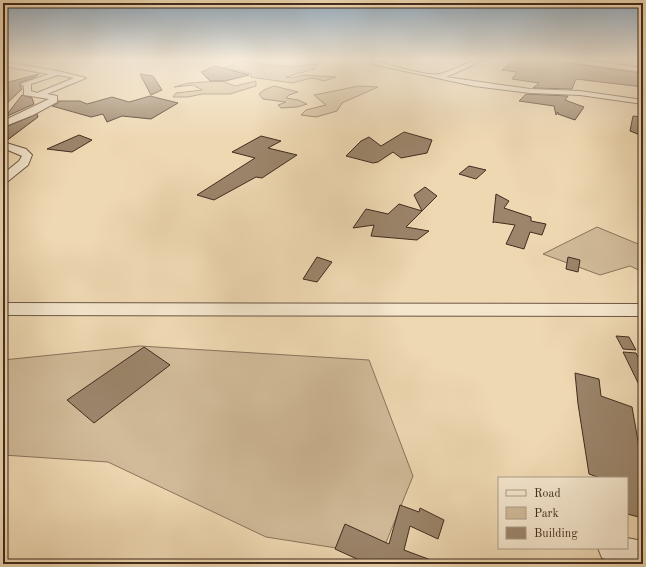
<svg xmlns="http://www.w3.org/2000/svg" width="646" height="567" font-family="'Old Standard TT',serif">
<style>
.green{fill:#d1bb99;stroke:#89745c}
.building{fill:#9b856b;stroke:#412c1e}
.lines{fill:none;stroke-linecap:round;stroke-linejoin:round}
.minor-casing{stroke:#6c5743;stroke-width:2}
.minor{fill:#f4e6cd;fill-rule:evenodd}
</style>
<rect width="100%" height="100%" fill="#eed8b2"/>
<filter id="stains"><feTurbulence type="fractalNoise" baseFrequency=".005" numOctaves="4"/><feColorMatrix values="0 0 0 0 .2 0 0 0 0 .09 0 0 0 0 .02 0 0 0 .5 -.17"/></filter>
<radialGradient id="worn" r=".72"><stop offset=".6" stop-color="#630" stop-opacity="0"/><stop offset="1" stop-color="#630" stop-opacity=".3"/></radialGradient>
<g class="green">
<path d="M 242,61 L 288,67 L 317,64 L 314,69 L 286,77 L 291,78 L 304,75 L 336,77 L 324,81 L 312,78 L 292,83 L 250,77 L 252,74 L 224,68 Z"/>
<path d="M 222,81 L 235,86 L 256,81 L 256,86 L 230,94 L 202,94 L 188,97 L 173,97 L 176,93 L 202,90 L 193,85 L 174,87 L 189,83 Z"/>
<path d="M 274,86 L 298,92 L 289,95 L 286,98 L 298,100 L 307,104 L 297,107 L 281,108 L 278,105 L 286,102 L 263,99 L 259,94 L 264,90 Z"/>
<path d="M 359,86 L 378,87 L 342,103 L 337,111 L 316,117 L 301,115 L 306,110 L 326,105 L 314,95 Z"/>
<path d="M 597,227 L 643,246 L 643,272 L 630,266 L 600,275 L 543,254 Z"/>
<path d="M 140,346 L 369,360 L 413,476 L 381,555 L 266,537 L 108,462 L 3,455 L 3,360 Z"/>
</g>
<g class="building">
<path d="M 514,59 L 557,59 L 561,62 L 641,73 L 643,87 L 576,79 L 572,89 L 533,88 L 539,83 L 512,79 L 517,72 L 502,70 Z"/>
<path d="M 215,66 L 249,75 L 225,81 L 210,81 L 201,72 Z"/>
<path d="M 39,74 L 35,77 L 19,83 L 22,89 L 3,107 L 3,88 L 9,82 Z"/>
<path d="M 140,74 L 153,76 L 162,90 L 151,95 Z"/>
<path d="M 526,94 L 568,96 L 565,100 L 584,107 L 575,120 L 558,114 L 558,112 L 556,115 L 554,106 L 519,101 Z"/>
<path d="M 22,95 L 32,98 L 34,104 L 5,117 Z"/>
<path d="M 150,96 L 178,103 L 151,119 L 122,116 L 107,122 L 103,114 L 91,117 L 52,106 L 58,103 L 58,101 L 80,101 L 87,104 L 112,97 L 129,102 Z"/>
<path d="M 37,114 L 38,117 L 6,141 L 3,141 L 3,128 Z"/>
<path d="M 633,116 L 643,117 L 643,136 L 630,131 Z"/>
<path d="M 404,132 L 432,140 L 427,153 L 401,158 L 393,152 L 378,162 L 373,163 L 346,156 L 361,141 L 369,137 L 381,146 Z"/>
<path d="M 79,135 L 92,140 L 72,152 L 47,149 Z"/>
<path d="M 261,136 L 281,141 L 268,148 L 297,155 L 265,176 L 262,178 L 256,177 L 214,200 L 197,195 L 255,158 L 232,152 Z"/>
<path d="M 469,166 L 486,170 L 476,179 L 459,174 Z"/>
<path d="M 425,187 L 437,196 L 422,211 L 414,195 Z"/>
<path d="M 496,194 L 509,201 L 504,208 L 531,217 L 531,221 L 546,224 L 542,235 L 530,232 L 524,249 L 506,244 L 515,225 L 494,222 L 493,223 Z"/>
<path d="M 399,204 L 422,211 L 406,227 L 429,231 L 417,240 L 371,236 L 374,225 L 353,228 L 366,209 L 388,214 Z"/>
<path d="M 317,257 L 332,262 L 317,282 L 303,279 Z"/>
<path d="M 568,257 L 580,260 L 578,272 L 566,269 Z"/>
<path d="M 616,336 L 629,337 L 636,350 L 623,349 Z"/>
<path d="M 144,347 L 170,365 L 94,423 L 67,400 Z"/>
<path d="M 623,352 L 636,353 L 643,367 L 643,393 Z"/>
<path d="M 575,373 L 599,379 L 601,396 L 632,407 L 643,469 L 643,518 L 627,514 L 627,478 L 600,478 L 589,474 L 578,404 Z"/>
<path d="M 400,505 L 419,512 L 420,508 L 444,520 L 438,539 L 410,526 L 404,550 L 439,563 L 439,564 L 368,564 L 335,549 L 345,524 L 389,544 Z"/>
</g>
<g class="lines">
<defs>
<g id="minor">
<path d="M 374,59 L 380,59 L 378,62 C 390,65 429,77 440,74 C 456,70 470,59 487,59 L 446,77 L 530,89 L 580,91 L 643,100 L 643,104 L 580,95 L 530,93 L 474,86 L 372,64 Z"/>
<path d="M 558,59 L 575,59 L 643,68 L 643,72 L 561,61 Z"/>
<path d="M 3,62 L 58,71 L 86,78 L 47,94 L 57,96 L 57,102 L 33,115 L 3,127 L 3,121 L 49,99 L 24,95 L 24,86 L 20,84 L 49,74 L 3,66 ZM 58,75 L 74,78 L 37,93 L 31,91 L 31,84 Z"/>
<path d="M 3,142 L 26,149 L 32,155 L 28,165 L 7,182 L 3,183 L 3,174 L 19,161 L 22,156 L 3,148 Z"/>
<path d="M 3,303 L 643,304 L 643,316 L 3,315 Z"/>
<path d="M 627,538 L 643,541 L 643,564 L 622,564 L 602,558 L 598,548 L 627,548 Z"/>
</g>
</defs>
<use href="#minor" class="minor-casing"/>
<use href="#minor" class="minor"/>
</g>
<linearGradient id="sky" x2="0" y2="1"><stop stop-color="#93abbe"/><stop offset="0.43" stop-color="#f7eddc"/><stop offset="1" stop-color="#f7eddc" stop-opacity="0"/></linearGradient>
<rect width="646" height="138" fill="url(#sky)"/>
<rect width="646" height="567" fill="none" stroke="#eed8b2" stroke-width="16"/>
<rect x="4" y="4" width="638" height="559" fill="none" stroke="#412c1e" stroke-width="2"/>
<rect x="8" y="8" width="630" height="551" fill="none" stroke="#412c1e"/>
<rect x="498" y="477" width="130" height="72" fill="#f4e6cd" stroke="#ac9c87"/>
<rect x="506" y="490" width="20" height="6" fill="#f4e6cd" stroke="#ac9c87"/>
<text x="534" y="497" font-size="12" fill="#412c1e">Road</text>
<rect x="506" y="507" width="20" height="12" fill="#d1bb99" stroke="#ac9c87"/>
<text x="534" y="517" font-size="12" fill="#412c1e">Park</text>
<rect x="506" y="527" width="20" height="12" fill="#9b856b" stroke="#ac9c87"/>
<text x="534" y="537" font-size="12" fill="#412c1e">Building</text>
<rect width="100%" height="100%" filter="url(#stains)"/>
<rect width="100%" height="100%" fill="url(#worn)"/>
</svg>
